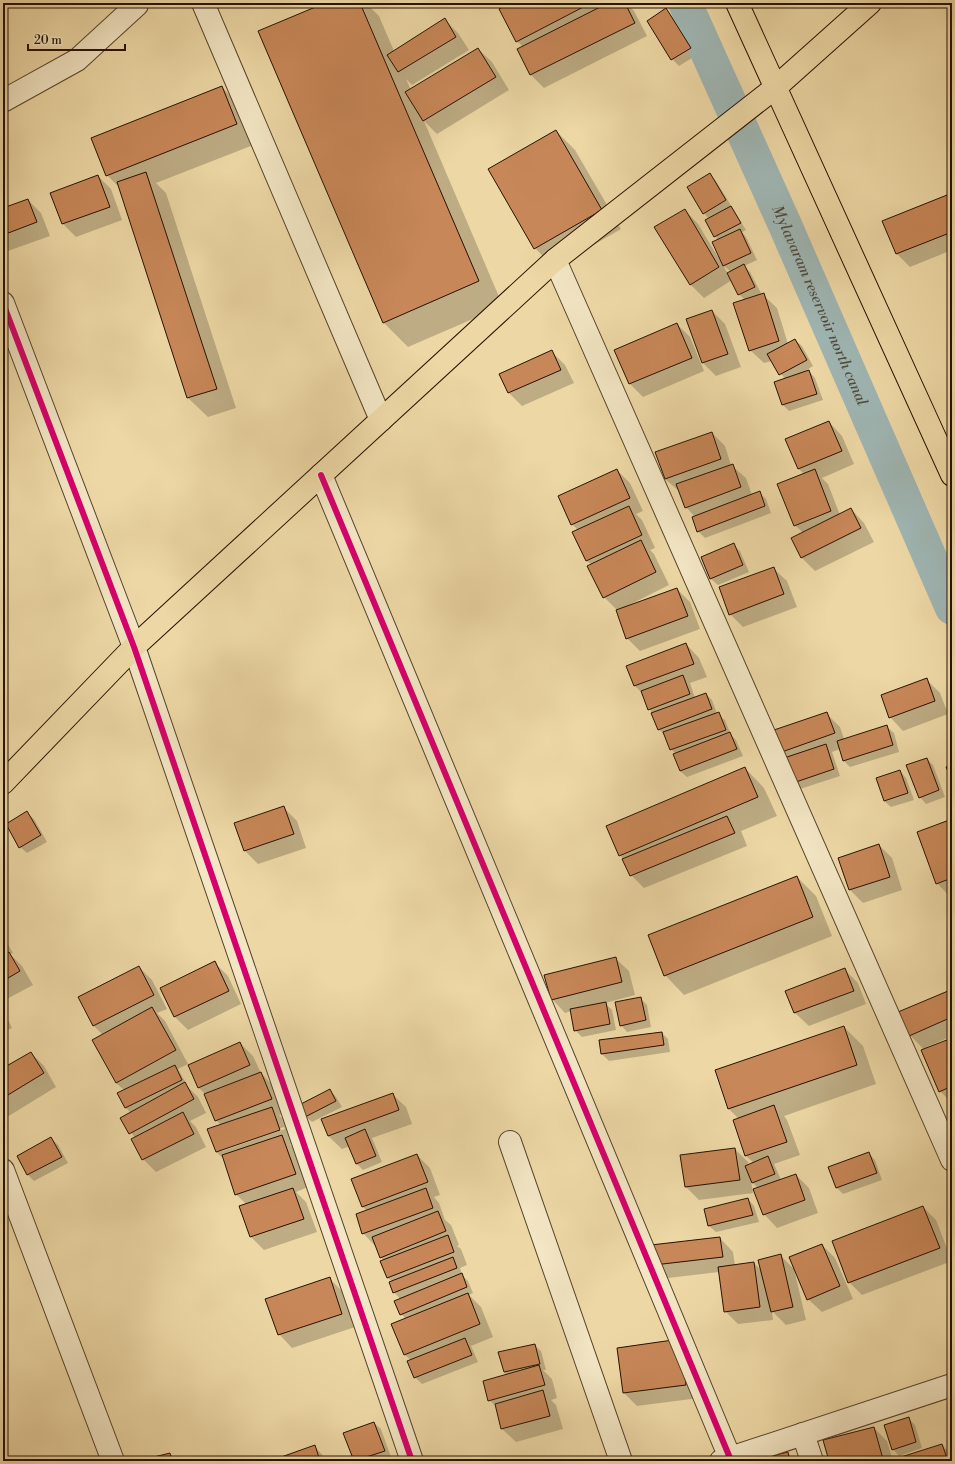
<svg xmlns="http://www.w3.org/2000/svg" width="955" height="1464" font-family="'Libre Bodoni',serif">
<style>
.shadow{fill:#0003;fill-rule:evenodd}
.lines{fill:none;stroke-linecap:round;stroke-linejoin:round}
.canal{stroke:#9fb6b3;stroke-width:34}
.building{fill:#c88758;stroke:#261100}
.minor-casing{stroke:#584329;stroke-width:24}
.major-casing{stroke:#261100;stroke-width:24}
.minor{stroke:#f3e6c4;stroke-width:22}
.major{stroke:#edd8a5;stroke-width:22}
.cycleway-casing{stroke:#f3e6c4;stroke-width:8}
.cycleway{stroke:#d6006c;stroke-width:6}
.labels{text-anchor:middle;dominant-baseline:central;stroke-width:3.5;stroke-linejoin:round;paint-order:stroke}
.water-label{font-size:15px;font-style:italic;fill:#504b3f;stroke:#f3e6c4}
</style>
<rect width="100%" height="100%" fill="#edd8a5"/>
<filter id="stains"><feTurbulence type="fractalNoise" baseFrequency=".005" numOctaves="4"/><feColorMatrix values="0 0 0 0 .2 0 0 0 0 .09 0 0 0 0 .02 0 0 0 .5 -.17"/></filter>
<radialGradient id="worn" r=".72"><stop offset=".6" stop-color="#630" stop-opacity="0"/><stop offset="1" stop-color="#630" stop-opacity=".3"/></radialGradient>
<g class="shadow">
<path d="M 327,3 L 366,3 L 379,16 L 394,51 L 445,20 L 458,33 L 469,50 L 412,85 L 406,79 L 411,90 L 478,49 L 492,62 L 509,90 L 437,134 L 424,121 L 503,306 L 408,347 L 383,322 Z"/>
<path d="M 512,3 L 627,3 L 634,11 L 647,36 L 544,88 L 531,75 L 518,50 L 523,47 L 517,41 Z"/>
<path d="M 666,10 L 672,16 L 697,55 L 679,66 L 672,59 Z"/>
<path d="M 222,87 L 241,107 L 256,144 L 156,183 L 166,193 L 236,408 L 208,417 L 188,398 L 120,188 L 107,175 Z"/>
<path d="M 556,131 L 575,150 L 621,229 L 554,268 L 535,248 L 489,170 Z"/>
<path d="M 710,175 L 716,181 L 746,230 L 742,232 L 746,237 L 757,260 L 744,266 L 750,272 L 761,293 L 757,297 L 763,295 L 777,308 L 788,344 L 795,340 L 802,346 L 813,366 L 802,373 L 809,371 L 815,378 L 823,400 L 789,411 L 783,405 L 775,382 L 785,379 L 772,361 L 764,363 L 750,350 L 745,300 L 739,294 L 732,280 L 704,298 L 690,284 L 685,210 L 698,224 L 721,262 L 722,261 L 718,240 L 715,236 L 709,219 L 704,213 ZM 723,265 L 731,272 L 728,274 Z"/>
<path d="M 98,176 L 111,189 L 122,220 L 76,237 L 63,224 Z"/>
<path d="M 952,194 L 952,250 L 910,267 L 897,254 L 884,221 Z"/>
<path d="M 28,200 L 41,213 L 50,236 L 5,252 L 3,251 L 3,209 Z"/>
<path d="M 712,311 L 725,324 L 741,367 L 716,376 L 703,363 Z"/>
<path d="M 677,324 L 690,337 L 704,371 L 643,397 L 630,384 L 615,350 Z"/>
<path d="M 552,352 L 565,365 L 574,383 L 522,406 L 509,393 Z"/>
<path d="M 829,422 L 842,436 L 854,464 L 822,478 L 828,484 L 840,515 L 851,509 L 864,523 L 874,542 L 815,571 L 802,558 L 792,539 L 803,533 L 795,525 L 804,474 L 799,469 L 787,440 Z"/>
<path d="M 712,433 L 725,446 L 731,465 L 746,478 L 752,495 L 759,492 L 766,499 L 771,513 L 705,538 L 698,531 L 695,517 L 686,507 L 680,492 L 665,479 L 656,453 Z"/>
<path d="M 617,470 L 630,483 L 643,511 L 636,514 L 642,520 L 655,548 L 650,550 L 654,554 L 669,585 L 625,607 L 625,608 L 677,589 L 690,602 L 700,629 L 640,651 L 627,638 L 618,611 L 604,597 L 592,565 L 587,561 L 574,533 L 578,530 L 572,524 Z"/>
<path d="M 733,545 L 740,551 L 749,572 L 718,585 L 711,579 L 702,558 Z"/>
<path d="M 773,568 L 787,581 L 797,607 L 743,627 L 730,614 Z"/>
<path d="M 686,644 L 699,658 L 707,677 L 690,683 L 695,698 L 706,694 L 712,700 L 717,714 L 725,720 L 731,735 L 736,740 L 743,756 L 687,777 L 680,771 L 676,754 L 671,749 L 665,736 L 659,729 L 643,694 L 635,686 Z"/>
<path d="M 927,680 L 940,693 L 948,714 L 903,731 L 890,717 Z"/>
<path d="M 826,713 L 840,727 L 844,739 L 887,727 L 894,733 L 899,752 L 850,767 L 843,760 L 840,749 L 832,752 L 840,776 L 800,789 L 780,753 Z"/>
<path d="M 927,759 L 933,765 L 945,797 L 926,804 L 920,797 Z"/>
<path d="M 745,768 L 764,788 L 777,816 L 741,831 L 747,846 L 644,888 L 631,875 L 623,859 L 620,855 Z"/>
<path d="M 900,771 L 906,778 L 914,800 L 891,807 L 884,801 Z"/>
<path d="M 283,807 L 297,821 L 306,848 L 258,864 L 245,851 Z"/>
<path d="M 27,813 L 34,819 L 47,842 L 27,853 L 20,847 Z"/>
<path d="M 952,820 L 952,896 L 950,897 L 937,883 Z"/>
<path d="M 879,845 L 892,858 L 902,890 L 863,903 L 850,890 Z"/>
<path d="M 797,877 L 816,896 L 832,936 L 684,995 L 665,975 Z"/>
<path d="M 3,936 L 13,953 L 10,954 L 22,966 L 33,985 L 3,1001 Z"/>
<path d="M 615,958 L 629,971 L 635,995 L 605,1003 L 612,1010 L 616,1030 L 582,1037 L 575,1030 L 571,1011 L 565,1013 L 552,999 Z"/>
<path d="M 214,962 L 228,976 L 241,1004 L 188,1030 L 175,1017 Z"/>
<path d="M 139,967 L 152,980 L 167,1009 L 157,1013 L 165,1021 L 188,1064 L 178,1069 L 188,1087 L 198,1097 L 206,1113 L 190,1121 L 196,1127 L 206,1147 L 156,1172 L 143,1159 L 135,1138 L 122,1118 L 131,1113 L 125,1107 L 124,1090 L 116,1083 L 103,1035 L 94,1026 L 79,997 Z"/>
<path d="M 844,969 L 858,983 L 866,1004 L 809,1026 L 795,1013 L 787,991 Z"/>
<path d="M 948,992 L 952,996 L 952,1036 L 927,1047 L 928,1049 L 952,1039 L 952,1103 L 940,1091 L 924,1050 L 910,1035 Z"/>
<path d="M 640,998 L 647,1005 L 651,1027 L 627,1032 L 621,1025 Z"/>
<path d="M 3,1009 L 12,1028 L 3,1032 Z"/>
<path d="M 844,1027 L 863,1046 L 876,1084 L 784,1116 L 787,1120 L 800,1155 L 774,1164 L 781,1180 L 796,1175 L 809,1188 L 818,1213 L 777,1228 L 764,1214 L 758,1188 L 751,1181 L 753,1193 L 699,1200 L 686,1187 L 735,1149 L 748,1162 L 749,1166 L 754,1163 L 746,1156 L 739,1119 L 729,1109 Z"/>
<path d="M 662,1033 L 668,1039 L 670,1052 L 609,1061 L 602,1054 L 600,1041 Z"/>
<path d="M 240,1043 L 253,1056 L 261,1073 L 274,1087 L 284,1113 L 279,1115 L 285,1121 L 293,1143 L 290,1144 L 295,1150 L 308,1187 L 296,1192 L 306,1202 L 317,1232 L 264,1250 L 251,1237 L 241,1207 L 247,1205 L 236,1194 L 224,1159 L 216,1152 L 221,1125 L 216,1120 L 206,1095 L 199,1088 L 189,1066 ZM 284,1127 L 285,1129 L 222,1151 L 222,1149 Z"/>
<path d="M 31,1053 L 44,1066 L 56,1087 L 7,1117 L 3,1113 L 3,1069 Z"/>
<path d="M 330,1090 L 336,1097 L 342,1107 L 312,1122 L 305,1116 Z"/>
<path d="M 392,1094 L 406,1107 L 412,1124 L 372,1138 L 382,1162 L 363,1170 L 357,1164 L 350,1146 L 342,1149 L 328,1136 Z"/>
<path d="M 51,1138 L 58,1145 L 68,1163 L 34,1181 L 28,1175 Z"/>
<path d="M 868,1153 L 875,1160 L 882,1180 L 843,1194 L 837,1188 L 829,1167 Z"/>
<path d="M 417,1155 L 430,1168 L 440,1195 L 434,1197 L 439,1203 L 445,1220 L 451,1225 L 459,1245 L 457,1246 L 461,1249 L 467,1265 L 460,1268 L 462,1275 L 468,1281 L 473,1293 L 469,1295 L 481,1307 L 493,1337 L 471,1346 L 478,1362 L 422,1384 L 415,1377 L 411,1360 L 405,1355 L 406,1319 L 401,1314 L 401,1300 L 394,1292 L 393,1282 L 388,1278 L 384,1261 L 381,1257 L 376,1247 L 363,1233 L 367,1211 L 363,1207 Z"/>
<path d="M 748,1199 L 754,1206 L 759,1222 L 716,1232 L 709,1226 Z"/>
<path d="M 923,1207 L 936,1220 L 952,1261 L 862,1295 L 849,1282 Z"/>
<path d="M 720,1238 L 733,1252 L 735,1266 L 754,1263 L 762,1271 L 780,1255 L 794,1269 L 806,1320 L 786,1325 L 772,1311 L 773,1320 L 738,1324 L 725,1311 L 719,1272 L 668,1278 L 655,1264 Z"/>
<path d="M 822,1245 L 835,1258 L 853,1299 L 822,1312 L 808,1299 Z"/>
<path d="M 329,1278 L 343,1292 L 355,1327 L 292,1348 L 279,1334 Z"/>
<path d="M 679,1340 L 699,1398 L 637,1406 L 624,1393 L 618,1348 Z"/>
<path d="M 534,1345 L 541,1351 L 546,1370 L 543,1370 L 552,1379 L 557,1398 L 551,1400 L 556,1405 L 563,1429 L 516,1442 L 502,1429 L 497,1407 L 489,1400 L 507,1375 L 504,1372 Z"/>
<path d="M 908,1418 L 915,1425 L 922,1448 L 899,1456 L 893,1449 Z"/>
<path d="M 374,1423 L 381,1429 L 391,1457 L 381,1461 L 355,1461 L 345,1434 Z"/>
<path d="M 874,1428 L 887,1441 L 893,1461 L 830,1461 Z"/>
<path d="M 942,1445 L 952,1455 L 952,1461 L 904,1461 Z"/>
<path d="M 314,1446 L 328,1461 L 273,1461 Z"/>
<path d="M 787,1453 L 795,1461 L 755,1461 Z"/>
<path d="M 170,1454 L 177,1461 L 141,1461 Z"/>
</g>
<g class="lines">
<path class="canal" id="s1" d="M 685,3 L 785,225 L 952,608"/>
</g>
<g class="building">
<path d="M 325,3 L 360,3 L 479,281 L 383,323 L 258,31 Z"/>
<path d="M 510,3 L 591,3 L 516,42 L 499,9 Z"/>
<path d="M 608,3 L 625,3 L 635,23 L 530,75 L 517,49 Z"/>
<path d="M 666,8 L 691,48 L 671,60 L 647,21 Z"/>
<path d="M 445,18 L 456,37 L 398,72 L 387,55 Z"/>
<path d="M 478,48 L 496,77 L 423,121 L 405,92 Z"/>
<path d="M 222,86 L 237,124 L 106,176 L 91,138 Z"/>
<path d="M 556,130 L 602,210 L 534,249 L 488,169 Z"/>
<path d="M 146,172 L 217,389 L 187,398 L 117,182 Z"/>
<path d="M 710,173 L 726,200 L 703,214 L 687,187 Z"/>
<path d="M 98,175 L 110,207 L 62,224 L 50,193 Z"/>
<path d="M 952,193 L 952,232 L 896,254 L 882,221 Z"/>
<path d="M 28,199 L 37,222 L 3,235 L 3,208 Z"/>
<path d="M 731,206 L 741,223 L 714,237 L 705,220 Z"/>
<path d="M 685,209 L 719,267 L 690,285 L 654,227 Z"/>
<path d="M 740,229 L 751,253 L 723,266 L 712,242 Z"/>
<path d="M 744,264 L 755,287 L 738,295 L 727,273 Z"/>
<path d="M 764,293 L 779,341 L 749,351 L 733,303 Z"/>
<path d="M 712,310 L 728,354 L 702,363 L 686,319 Z"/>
<path d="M 677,323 L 692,358 L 629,384 L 614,350 Z"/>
<path d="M 795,339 L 807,360 L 779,375 L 767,354 Z"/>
<path d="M 552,350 L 561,370 L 508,393 L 499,374 Z"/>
<path d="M 809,370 L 817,394 L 782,405 L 774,382 Z"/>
<path d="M 829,421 L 842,451 L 798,469 L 785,439 Z"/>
<path d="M 712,432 L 721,459 L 665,479 L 655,452 Z"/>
<path d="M 733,464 L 741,487 L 685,508 L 676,484 Z"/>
<path d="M 617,469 L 630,498 L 571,525 L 558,496 Z"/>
<path d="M 815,469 L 831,511 L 794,526 L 777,484 Z"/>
<path d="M 760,491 L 765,506 L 697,532 L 692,517 Z"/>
<path d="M 629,506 L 642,535 L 586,561 L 572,532 Z"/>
<path d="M 851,508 L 861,528 L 801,558 L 791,538 Z"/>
<path d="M 641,540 L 656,572 L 603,598 L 587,566 Z"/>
<path d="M 734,543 L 743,565 L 710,579 L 701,557 Z"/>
<path d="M 774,567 L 784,594 L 729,615 L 719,587 Z"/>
<path d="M 677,588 L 688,616 L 626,639 L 616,610 Z"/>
<path d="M 686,643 L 694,664 L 634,686 L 626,666 Z"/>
<path d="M 683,675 L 690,694 L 648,710 L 641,691 Z"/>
<path d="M 927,678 L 935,701 L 889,718 L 881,695 Z"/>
<path d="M 706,693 L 712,709 L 658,730 L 651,713 Z"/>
<path d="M 719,712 L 726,730 L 670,750 L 663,732 Z"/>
<path d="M 827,712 L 835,733 L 779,753 L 771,731 Z"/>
<path d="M 887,725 L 893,745 L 843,761 L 837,741 Z"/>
<path d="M 730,732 L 737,749 L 680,771 L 673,754 Z"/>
<path d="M 826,744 L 834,769 L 793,783 L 784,758 Z"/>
<path d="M 927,758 L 939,790 L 919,798 L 906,765 Z"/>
<path d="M 952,764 L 952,781 L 946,767 Z"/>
<path d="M 745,767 L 758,797 L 619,856 L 606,826 Z"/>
<path d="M 900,770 L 908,793 L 884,801 L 876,778 Z"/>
<path d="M 284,806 L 294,834 L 244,851 L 234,823 Z"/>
<path d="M 27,811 L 41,835 L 19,848 L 6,824 Z"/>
<path d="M 727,816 L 735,833 L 630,876 L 622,859 Z"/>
<path d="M 952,819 L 952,878 L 936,884 L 917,832 Z"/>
<path d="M 879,844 L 890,877 L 849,890 L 838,858 Z"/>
<path d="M 797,876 L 813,917 L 664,976 L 648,935 Z"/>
<path d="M 9,952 L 20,971 L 3,981 L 3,955 Z"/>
<path d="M 616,957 L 622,982 L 551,1000 L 544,975 Z"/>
<path d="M 215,961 L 229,991 L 174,1017 L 160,988 Z"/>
<path d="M 139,966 L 154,995 L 93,1026 L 78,997 Z"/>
<path d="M 845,968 L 854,991 L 794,1013 L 785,991 Z"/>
<path d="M 948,991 L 952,999 L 952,1017 L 909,1036 L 898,1012 Z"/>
<path d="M 641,997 L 646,1020 L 620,1026 L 615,1002 Z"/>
<path d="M 606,1002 L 610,1024 L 574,1031 L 570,1009 Z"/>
<path d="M 152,1007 L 176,1050 L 116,1083 L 92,1040 Z"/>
<path d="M 844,1026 L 857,1065 L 728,1109 L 715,1070 Z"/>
<path d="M 662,1032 L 664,1045 L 601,1054 L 599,1040 Z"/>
<path d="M 952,1038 L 952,1086 L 939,1092 L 921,1050 Z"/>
<path d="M 240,1042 L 250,1065 L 198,1088 L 188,1065 Z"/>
<path d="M 31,1052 L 44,1073 L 3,1098 L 3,1068 Z"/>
<path d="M 175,1065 L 182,1080 L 125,1108 L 117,1093 Z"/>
<path d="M 261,1072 L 272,1099 L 215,1121 L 204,1094 Z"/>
<path d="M 185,1082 L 194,1099 L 129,1134 L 120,1118 Z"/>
<path d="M 330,1089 L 336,1101 L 305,1117 L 299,1105 Z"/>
<path d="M 393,1093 L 399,1110 L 328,1136 L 321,1119 Z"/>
<path d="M 774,1105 L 787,1142 L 745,1156 L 733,1120 Z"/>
<path d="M 272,1107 L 280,1130 L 216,1152 L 207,1129 Z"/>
<path d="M 183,1112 L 194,1134 L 142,1160 L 131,1139 Z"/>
<path d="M 365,1129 L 376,1156 L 356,1164 L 345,1138 Z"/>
<path d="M 282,1135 L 296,1174 L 235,1195 L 222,1155 Z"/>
<path d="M 51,1137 L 62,1157 L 27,1175 L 17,1156 Z"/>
<path d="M 735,1148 L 740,1180 L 685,1187 L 680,1155 Z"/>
<path d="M 869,1152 L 877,1173 L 836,1188 L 828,1167 Z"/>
<path d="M 417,1154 L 428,1182 L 362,1207 L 351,1179 Z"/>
<path d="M 768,1156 L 775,1174 L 752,1183 L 745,1166 Z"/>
<path d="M 796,1174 L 805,1200 L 763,1215 L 753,1189 Z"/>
<path d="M 293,1188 L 304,1219 L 250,1237 L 239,1206 Z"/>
<path d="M 426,1188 L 433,1208 L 362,1234 L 356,1214 Z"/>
<path d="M 748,1198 L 753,1215 L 708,1226 L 704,1209 Z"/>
<path d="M 923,1206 L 940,1248 L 848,1283 L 832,1241 Z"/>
<path d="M 438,1211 L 446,1231 L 380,1258 L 372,1237 Z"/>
<path d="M 448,1235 L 454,1252 L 387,1278 L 380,1261 Z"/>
<path d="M 720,1237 L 723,1257 L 654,1265 L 651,1245 Z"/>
<path d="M 822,1244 L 840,1286 L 807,1300 L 789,1257 Z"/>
<path d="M 781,1254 L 793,1307 L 771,1312 L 758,1260 Z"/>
<path d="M 453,1257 L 457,1268 L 393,1293 L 389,1282 Z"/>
<path d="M 754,1262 L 760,1307 L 724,1312 L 718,1267 Z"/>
<path d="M 462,1273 L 467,1287 L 400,1315 L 394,1301 Z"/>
<path d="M 330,1277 L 342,1314 L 278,1335 L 265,1299 Z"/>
<path d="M 468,1293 L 480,1324 L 404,1355 L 391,1324 Z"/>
<path d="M 465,1338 L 472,1355 L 414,1378 L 407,1361 Z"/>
<path d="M 680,1339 L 686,1385 L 623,1393 L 617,1348 Z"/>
<path d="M 535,1344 L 540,1364 L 504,1372 L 498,1352 Z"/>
<path d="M 539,1365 L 545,1385 L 488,1401 L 483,1381 Z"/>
<path d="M 543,1390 L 550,1416 L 501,1429 L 495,1404 Z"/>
<path d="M 909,1417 L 916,1442 L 892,1450 L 884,1425 Z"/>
<path d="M 374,1422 L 385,1451 L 354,1461 L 343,1433 Z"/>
<path d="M 874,1427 L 883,1459 L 876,1461 L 829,1461 L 823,1440 Z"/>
<path d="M 942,1444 L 948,1461 L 903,1461 L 901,1457 Z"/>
<path d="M 315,1445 L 320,1461 L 270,1461 Z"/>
<path d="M 788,1452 L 790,1461 L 751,1461 Z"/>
<path d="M 170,1453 L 172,1461 L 138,1461 Z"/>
</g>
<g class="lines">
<defs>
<g id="minor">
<path d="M 203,3 L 381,420"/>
<path d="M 3,101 L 77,60 L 137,5 L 136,3"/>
<path d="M 555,260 L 952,1160"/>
<path d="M 3,303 L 134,647 L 412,1461"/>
<path d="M 321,475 L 730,1458"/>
<path d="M 510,1142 L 621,1461"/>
<path d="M 3,1170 L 113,1461"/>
<path d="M 803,1434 L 812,1461"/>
<path d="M 721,1461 L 952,1385"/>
</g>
<g id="major">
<path d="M 737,3 L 952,475"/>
<path d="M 3,783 L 134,647 L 555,260 L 776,87 L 870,3"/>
</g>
</defs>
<use href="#minor" class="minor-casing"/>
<use href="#major" class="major-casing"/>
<use href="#minor" class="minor"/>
<use href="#major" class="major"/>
<defs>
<g id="cycleway">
<path d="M 3,303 L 134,647 L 412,1461"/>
<path d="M 321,475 L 730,1458"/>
</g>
</defs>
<use href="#cycleway" class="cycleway-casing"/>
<use href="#cycleway" class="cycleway"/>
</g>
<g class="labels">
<g class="water-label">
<text stroke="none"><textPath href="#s1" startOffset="331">Mylavaram reservoir north canal</textPath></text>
</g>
</g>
<rect width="955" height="1464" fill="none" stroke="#edd8a5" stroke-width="16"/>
<rect x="4" y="4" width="947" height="1456" fill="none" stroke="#261100" stroke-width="2"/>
<rect x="8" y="8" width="939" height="1448" fill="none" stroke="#261100"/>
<path d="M28 44v6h97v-6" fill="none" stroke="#261100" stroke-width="2"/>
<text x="34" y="44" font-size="12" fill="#261100" stroke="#f3e6c4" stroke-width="3" paint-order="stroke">20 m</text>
<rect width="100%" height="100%" filter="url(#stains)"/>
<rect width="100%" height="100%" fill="url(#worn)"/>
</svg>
